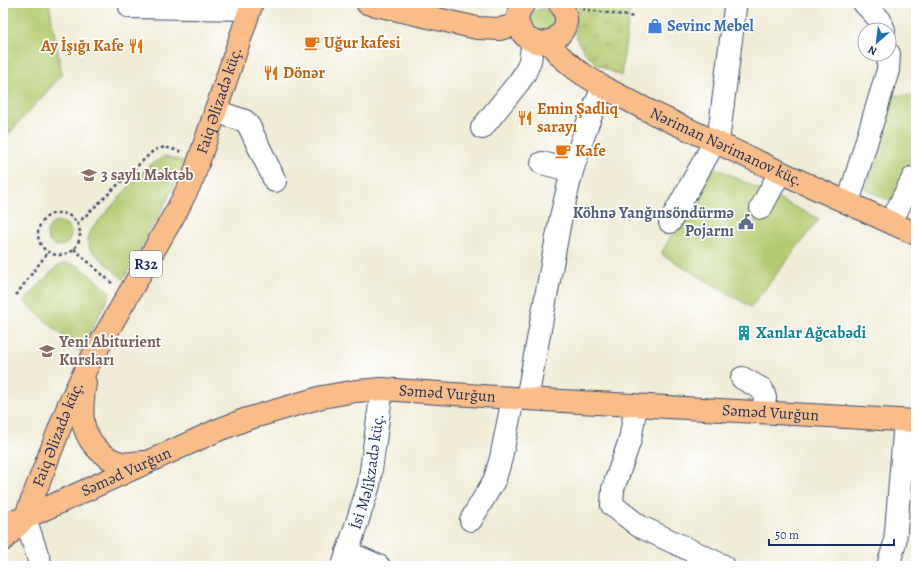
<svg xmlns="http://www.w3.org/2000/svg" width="919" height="569" font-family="Alegreya,serif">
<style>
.grass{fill:#b3cb70;stroke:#677d67}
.park{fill:url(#park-tufts);stroke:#677d67}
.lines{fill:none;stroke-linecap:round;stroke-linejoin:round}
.minor-casing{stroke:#3b4b70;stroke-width:24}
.major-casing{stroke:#3b4b70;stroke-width:24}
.path{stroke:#3b4b70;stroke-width:2.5;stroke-dasharray:3 3;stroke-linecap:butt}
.minor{stroke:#fff;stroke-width:22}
.major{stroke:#f8bd88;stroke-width:22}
.labels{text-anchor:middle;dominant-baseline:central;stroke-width:3.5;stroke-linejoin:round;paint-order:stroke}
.shield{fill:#fff;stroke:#5f6d8e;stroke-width:1}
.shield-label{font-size:15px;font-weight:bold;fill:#1b2f5e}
.shop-label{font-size:16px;font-weight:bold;fill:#366cbe;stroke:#fff;text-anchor:start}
.food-label{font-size:16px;font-weight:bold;fill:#c56008;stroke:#fff;text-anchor:start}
.street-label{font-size:16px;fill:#1b2f5e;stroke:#fff}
.education-label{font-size:16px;font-weight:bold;fill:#785e54;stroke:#fff;text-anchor:start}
.service-label{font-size:16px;font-weight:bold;fill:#4e5e75;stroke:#fff;text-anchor:end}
.culture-label{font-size:16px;font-weight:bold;fill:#0d838f;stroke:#fff;text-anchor:start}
</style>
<defs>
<pattern id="park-tufts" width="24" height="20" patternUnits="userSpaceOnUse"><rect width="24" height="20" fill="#b3cb70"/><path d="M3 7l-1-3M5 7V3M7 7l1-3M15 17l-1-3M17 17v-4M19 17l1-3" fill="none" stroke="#91a55f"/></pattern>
</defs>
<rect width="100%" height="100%" fill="#fff"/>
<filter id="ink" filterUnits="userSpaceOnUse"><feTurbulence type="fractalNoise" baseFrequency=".025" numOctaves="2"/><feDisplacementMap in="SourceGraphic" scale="8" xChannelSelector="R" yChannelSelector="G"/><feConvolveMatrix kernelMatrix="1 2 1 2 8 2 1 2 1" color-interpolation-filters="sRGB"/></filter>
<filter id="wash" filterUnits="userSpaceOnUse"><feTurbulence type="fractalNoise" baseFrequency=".012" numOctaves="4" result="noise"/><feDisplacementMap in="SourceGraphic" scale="16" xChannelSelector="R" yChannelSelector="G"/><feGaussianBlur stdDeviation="0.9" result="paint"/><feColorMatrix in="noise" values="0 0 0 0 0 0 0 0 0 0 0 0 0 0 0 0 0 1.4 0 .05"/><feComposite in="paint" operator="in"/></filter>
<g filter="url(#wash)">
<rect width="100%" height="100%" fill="#f0ecd6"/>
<g class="grass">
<path d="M 3,3 L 49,3 L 62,75 L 3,140 Z"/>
<circle cx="542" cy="20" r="11"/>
<path d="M 893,95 L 916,96 L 916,148 L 892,201 L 866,190 Z"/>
<path d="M 165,156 L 186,162 L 159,216 L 123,279 L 90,249 L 88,239 L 92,228 L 147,167 Z"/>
<path d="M 710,165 L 819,219 L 751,307 L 661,254 Z"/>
<circle cx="59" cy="234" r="12"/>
<path d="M 65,263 L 79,266 L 111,293 L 80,352 L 24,301 L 56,267 Z"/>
</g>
<path class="park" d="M 579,3 L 631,3 L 621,76 L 598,65 L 586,54 L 578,42 L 575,32 Z"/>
</g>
<g filter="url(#ink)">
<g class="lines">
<defs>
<g id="minor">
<path d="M 864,3 L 880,20 L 884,30"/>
<path d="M 130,7 L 250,9"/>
<path d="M 215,111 L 245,121 L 249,126 L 275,181"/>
<path d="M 482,128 L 519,82 L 525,73 L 530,61 L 533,41"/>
<path d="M 542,163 L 572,171"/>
<path d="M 848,203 L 888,70 L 889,54"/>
<path d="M 761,208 L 780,172"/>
<path d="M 670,222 L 719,134 L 735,8"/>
<path d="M 891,222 L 913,178"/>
<path d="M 742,378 L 762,389 L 765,398 L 763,412"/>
<path d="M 527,399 L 560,221 L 572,171 L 587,125 L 603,87"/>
<path d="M 636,406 L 630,440 L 613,489 L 612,505 L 639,526 L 724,566"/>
<path d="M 25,518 L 41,566"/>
<path d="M 471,520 L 495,479 L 501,458 L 513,398"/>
<path d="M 347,552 L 379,566"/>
<path id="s1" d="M 343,566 L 369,485 L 382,389"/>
<path d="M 888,566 L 895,543 L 905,421"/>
</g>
<g id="major">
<path d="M 367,3 L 477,28 L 500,29 L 518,24"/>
<path d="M 525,3 C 519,9 516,18 519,26 C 532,62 585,33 559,3"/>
<path id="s2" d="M 549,42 L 559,55 L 578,71 L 603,87 L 651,112 L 780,172 L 916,234"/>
<path d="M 85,383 C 83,394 81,414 84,426 C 89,444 104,459 122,463 C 129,464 137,462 144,462"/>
<path id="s3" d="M 3,524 L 25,518 L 218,430 L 247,419 L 322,397 L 356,391 L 382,389 L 527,399 L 916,421"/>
<path id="s4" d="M 3,540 L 25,518 L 69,404 L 78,385 L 89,363 L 177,210 L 193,178 L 250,9 L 252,3"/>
</g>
</defs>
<use href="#minor" class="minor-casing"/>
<use href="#major" class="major-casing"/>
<g class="path">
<path d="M 582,9 L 635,17"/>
<circle cx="59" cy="234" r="21"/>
<path d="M 77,224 L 154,150 L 165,147 L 182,152"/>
<path d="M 74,249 L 114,285"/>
<path d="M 16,295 L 48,252"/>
</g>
<use href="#minor" class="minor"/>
<use href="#major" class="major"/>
</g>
</g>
<defs>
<symbol id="shop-bare" viewBox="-9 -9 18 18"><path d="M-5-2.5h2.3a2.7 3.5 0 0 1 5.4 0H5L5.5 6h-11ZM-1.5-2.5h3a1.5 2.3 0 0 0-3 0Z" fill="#3f7fe0" stroke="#fff" stroke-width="2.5" paint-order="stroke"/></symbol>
<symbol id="cafe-bare" viewBox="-9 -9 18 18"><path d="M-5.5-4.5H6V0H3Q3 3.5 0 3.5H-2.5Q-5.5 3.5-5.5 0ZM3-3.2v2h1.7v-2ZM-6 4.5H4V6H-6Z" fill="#e8710a" stroke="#fff" stroke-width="2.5" paint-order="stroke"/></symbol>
<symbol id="restaurant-bare" viewBox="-9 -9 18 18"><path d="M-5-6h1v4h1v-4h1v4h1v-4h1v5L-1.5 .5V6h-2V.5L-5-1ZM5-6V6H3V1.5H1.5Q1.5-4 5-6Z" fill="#e8710a" stroke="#fff" stroke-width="2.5" paint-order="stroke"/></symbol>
<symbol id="school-bare" viewBox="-9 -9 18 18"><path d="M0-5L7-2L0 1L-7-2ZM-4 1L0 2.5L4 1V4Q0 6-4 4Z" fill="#8d6e63" stroke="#fff" stroke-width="2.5" paint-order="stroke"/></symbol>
<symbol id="civic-bare" viewBox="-9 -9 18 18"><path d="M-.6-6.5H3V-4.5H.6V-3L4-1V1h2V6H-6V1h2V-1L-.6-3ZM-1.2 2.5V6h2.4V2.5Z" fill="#5c6f8a" stroke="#fff" stroke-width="2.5" paint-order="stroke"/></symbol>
<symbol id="building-bare" viewBox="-9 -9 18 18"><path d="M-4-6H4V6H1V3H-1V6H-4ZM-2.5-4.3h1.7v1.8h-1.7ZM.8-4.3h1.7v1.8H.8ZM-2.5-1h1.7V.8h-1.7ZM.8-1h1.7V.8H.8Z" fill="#0f9aa8" stroke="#fff" stroke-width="2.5" paint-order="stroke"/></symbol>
</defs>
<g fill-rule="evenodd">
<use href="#shop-bare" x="644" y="15" width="22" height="22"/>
<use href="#cafe-bare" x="301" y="32" width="22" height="22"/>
<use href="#restaurant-bare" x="125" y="35" width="22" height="22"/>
<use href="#restaurant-bare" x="260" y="62" width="22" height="22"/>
<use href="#restaurant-bare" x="514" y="107" width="22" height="22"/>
<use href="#cafe-bare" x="552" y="140" width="22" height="22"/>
<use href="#school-bare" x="78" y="164" width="22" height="22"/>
<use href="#civic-bare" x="735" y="211" width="22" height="22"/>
<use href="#building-bare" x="733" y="322" width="22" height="22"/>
<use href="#school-bare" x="36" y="340" width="22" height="22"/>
</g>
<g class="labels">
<rect class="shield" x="130" y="251" width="32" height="26" rx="3"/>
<g class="shield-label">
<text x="146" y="264">R32</text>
</g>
<g class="shop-label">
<text x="667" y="26">Sevinc Mebel</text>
</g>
<g class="food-label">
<text x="324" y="43">Uğur kafesi</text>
<text x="124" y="46" text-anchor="end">Ay İşığı Kafe</text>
<text x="283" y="73">Dönər</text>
<text x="537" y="109">Emin Şadlıq<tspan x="537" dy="18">sarayı</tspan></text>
<text x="575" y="151">Kafe</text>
</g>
<g class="street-label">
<text stroke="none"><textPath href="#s4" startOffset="493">Faiq Əlizadə küç.</textPath></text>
<text stroke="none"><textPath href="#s2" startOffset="208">Nəriman Nərimanov küç.</textPath></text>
<text stroke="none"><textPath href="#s3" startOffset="470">Səməd Vurğun</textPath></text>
<text stroke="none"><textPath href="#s3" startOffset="794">Səməd Vurğun</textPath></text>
<text stroke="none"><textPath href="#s4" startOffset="121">Faiq Əlizadə küç.</textPath></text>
<text stroke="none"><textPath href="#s1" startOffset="98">İsi Məlikzadə küç.</textPath></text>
<text stroke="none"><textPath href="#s3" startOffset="134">Səməd Vurğun</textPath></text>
</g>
<g class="education-label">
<text x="101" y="175">3 saylı Məktəb</text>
<text x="59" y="342">Yeni Abiturient<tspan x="59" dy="18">Kursları</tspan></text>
</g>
<g class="service-label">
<text x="734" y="213">Köhnə Yanğınsöndürmə<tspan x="734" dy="18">Pojarnı</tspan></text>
</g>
<g class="culture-label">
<text x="756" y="333">Xanlar Ağcabədi</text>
</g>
</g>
<rect width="919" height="569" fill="none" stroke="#fff" stroke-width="16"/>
<g transform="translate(877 42) rotate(208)"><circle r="19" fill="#ffffff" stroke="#a4acbf"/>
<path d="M0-3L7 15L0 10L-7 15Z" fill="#1f6fb2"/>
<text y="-6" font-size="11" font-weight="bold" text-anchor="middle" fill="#1b2f5e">N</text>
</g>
<path d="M769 539v6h125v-6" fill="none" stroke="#1b2f5e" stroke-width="2"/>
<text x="775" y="539" font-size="12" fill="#1b2f5e" stroke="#ffffff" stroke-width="3" paint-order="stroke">50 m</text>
</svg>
